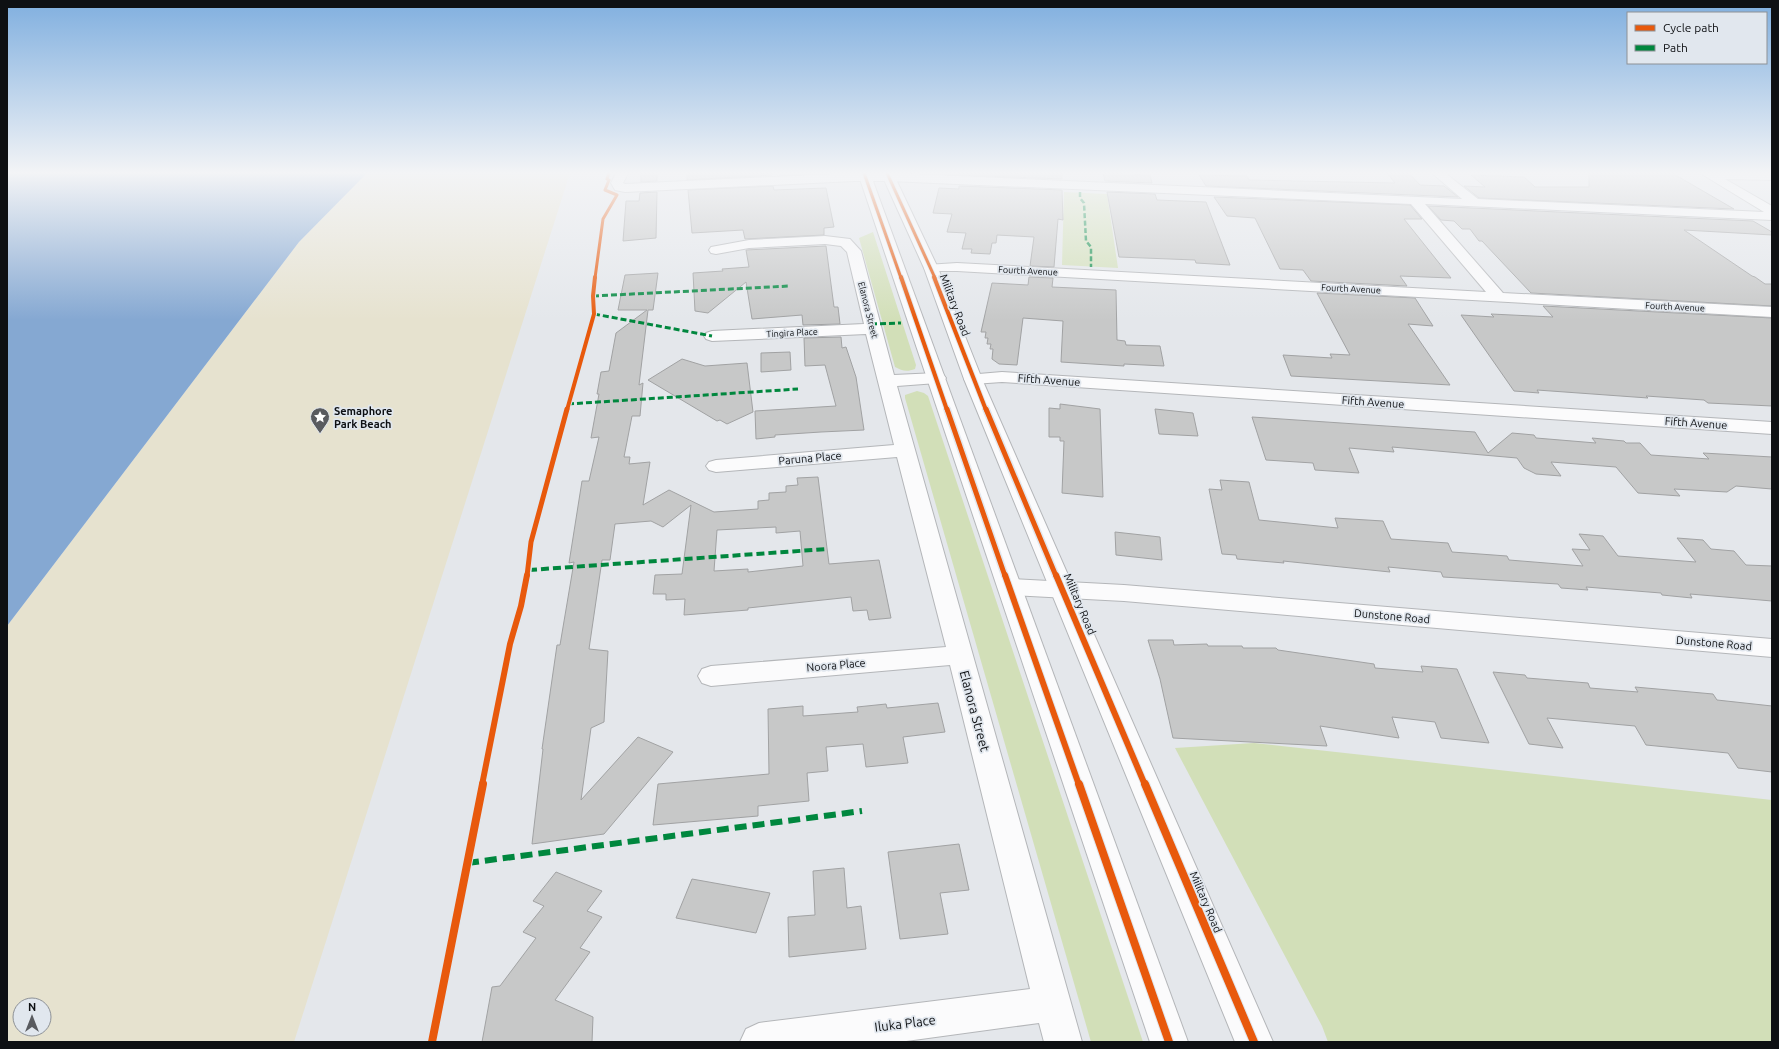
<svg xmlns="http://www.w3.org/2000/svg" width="1779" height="1049" font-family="Ubuntu,sans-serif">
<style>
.green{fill:#d2dfb8}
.sand{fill:#e6e2cf;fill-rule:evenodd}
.water{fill:#85a8d2}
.building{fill:#c7c8c8;stroke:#a1a2a3;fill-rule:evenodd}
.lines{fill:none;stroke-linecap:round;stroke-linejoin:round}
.minor-casing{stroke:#b4b6b9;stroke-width:2}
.secondary-casing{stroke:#b4b6b9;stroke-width:2}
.minor{fill:#fbfbfc;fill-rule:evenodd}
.secondary{fill:#fbfbfc;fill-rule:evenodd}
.quiet-far3{stroke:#00873e;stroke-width:2.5;stroke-dasharray:5 2.5;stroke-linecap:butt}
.quiet-far2{stroke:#00873e;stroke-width:3;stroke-dasharray:6 3;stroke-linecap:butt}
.quiet-far1{stroke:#00873e;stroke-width:4;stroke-dasharray:8 4;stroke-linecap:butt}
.quiet{stroke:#00873e;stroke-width:6;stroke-dasharray:12 6;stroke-linecap:butt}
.cycleway-far4-casing{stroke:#e1e7ee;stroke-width:4.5}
.cycleway-far3-casing{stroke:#e1e7ee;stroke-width:6}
.cycleway-far2-casing{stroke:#e1e7ee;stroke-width:8}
.cycleway-far1-casing{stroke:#e1e7ee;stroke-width:8}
.cycleway-casing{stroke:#e1e7ee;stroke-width:10}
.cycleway-far4{stroke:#e8590c;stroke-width:3}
.cycleway-far3{stroke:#e8590c;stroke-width:4}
.cycleway-far2{stroke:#e8590c;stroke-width:5}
.cycleway-far1{stroke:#e8590c;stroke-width:6}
.cycleway{stroke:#e8590c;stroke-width:8}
.labels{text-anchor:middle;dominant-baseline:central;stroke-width:3.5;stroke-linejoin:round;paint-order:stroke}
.far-street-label{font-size:9px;fill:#0e1013;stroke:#e1e7ee}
.street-label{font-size:11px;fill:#0e1013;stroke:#e1e7ee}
.poi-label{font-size:11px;font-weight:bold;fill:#0e1013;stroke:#e1e7ee;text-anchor:start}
.near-street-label{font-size:13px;fill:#0e1013;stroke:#e1e7ee}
</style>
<rect width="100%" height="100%" fill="#e4e7eb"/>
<g class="green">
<path d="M 1064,192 L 1107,194 L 1118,268 L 1062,265 Z"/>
<path d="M 873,232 L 916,365 L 915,369 C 907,372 902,371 895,367 L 859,238 Z"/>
<path d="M 917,391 L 924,393 L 928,396 L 1143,1042 L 1091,1042 L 905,398 L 905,395 Z"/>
<path d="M 1254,743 L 1772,800 L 1772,1042 L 1328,1042 L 1322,1026 L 1175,748 Z"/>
</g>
<path class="sand" d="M 367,173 L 570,173 L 294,1042 L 7,1042 L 7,626 L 299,242 ZM 20,1005 L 44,1005 L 44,1029 L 20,1029 Z"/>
<path class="water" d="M 7,173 L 367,173 L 299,242 L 7,626 Z"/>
<g class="building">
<path d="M 641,173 L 657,173 L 657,181 L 641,182 Z"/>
<path d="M 687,173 L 772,173 L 772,175 L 687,180 Z"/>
<path d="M 957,173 L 1062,173 L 1062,179 L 957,175 Z"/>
<path d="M 1103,173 L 1150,175 L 1152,183 L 1105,181 Z"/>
<path d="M 1387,173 L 1409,173 L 1420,185 L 1444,186 L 1458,197 L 1206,186 L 1199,175 L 1247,176 L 1249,180 L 1395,183 Z"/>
<path d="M 1589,173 L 1672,173 L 1734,209 L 1479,198 L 1464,186 L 1485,187 L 1471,175 L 1524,177 L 1535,187 L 1589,187 Z"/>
<path d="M 773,186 L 774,190 L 826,188 L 834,227 L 824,228 L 824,235 L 745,239 L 743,230 L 692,233 L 688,190 Z"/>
<path d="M 959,186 L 1062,190 L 1063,220 L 1058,219 L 1054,267 L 1030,266 L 1034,237 L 997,235 L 996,243 L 992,243 L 990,254 L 971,253 L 972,249 L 962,249 L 966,233 L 947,232 L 952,214 L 933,213 L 939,188 L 959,189 Z"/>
<path d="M 657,192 L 656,238 L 623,241 L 626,201 L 639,201 L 640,193 Z"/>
<path d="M 1107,192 L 1155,194 L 1157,200 L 1206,202 L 1230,265 L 1196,263 L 1195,260 L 1119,257 Z"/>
<path d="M 1214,197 L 1410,205 L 1422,219 L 1404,219 L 1451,278 L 1400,276 L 1407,286 L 1311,281 L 1303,270 L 1280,269 L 1255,218 L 1227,216 Z"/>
<path d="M 1428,206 L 1753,221 L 1772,232 L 1772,235 L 1684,230 L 1752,276 L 1755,277 L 1765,284 L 1772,284 L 1772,306 L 1531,293 L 1482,241 L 1479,241 L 1470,229 L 1462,229 L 1454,221 L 1441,220 Z"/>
<path d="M 826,246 L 834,307 L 838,307 L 840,324 L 803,325 L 802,315 L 752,319 L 746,282 L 708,313 L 695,311 L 693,273 L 723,271 L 722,269 L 749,267 L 746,250 Z"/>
<path d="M 658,273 L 653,310 L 648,310 L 639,385 L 643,383 L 640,416 L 632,416 L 624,457 L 630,457 L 629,464 L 650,462 L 643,505 L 669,490 L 714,512 L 758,509 L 758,501 L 769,500 L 769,493 L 786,492 L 786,486 L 798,485 L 797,478 L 818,477 L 829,564 L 879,560 L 891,618 L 869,620 L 867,610 L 853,611 L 851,597 L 748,608 L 748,610 L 684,615 L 685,599 L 666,600 L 666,594 L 653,594 L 655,575 L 682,574 L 691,505 L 663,527 L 651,521 L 615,524 L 610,560 L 602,560 L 589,649 L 608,651 L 604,722 L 591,728 L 581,800 L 638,737 L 673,752 L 604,834 L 532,844 L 543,749 L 542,749 L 557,645 L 560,645 L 574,562 L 569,563 L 582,481 L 589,481 L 599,437 L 591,438 L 599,394 L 597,394 L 601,372 L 609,371 L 616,333 L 647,310 L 618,310 L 625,275 ZM 776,527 L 776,533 L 800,531 L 803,566 L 748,572 L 748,569 L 714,571 L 717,530 Z"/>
<path d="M 1029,277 L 1053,278 L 1052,287 L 1116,290 L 1117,340 L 1125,341 L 1126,345 L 1160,346 L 1164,366 L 1124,364 L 1124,366 L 1061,362 L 1063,321 L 1023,318 L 1017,365 L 999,364 L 992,359 L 993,349 L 990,349 L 991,344 L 987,344 L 988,338 L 985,338 L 986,332 L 981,332 L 992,283 L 1028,285 Z"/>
<path d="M 1317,293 L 1415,298 L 1433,326 L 1408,324 L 1450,385 L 1291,376 L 1283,355 L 1332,358 L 1330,354 L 1350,355 Z"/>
<path d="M 1543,306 L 1772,318 L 1772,406 L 1708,403 L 1704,400 L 1646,396 L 1648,398 L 1537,390 L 1539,393 L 1514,391 L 1461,315 L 1494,317 L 1491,314 L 1553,317 Z"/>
<path d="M 841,337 L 842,348 L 846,347 L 856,377 L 864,430 L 821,432 L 775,435 L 775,437 L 756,439 L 755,411 L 836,406 L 825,365 L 805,366 L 804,338 Z"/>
<path d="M 790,352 L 791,370 L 761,372 L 761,353 Z"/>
<path d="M 682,359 L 705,366 L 747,363 L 753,412 L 727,424 L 720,420 L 717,421 L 648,380 Z"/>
<path d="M 1060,404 L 1100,409 L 1103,497 L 1062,493 L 1064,441 L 1060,441 L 1060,437 L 1049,437 L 1049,408 L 1060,409 Z"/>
<path d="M 1155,409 L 1193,413 L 1198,436 L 1159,434 Z"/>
<path d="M 1252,417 L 1475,432 L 1488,453 L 1512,433 L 1534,435 L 1536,438 L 1596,443 L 1592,438 L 1624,441 L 1626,443 L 1640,443 L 1651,455 L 1709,459 L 1703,453 L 1772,457 L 1772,489 L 1736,486 L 1727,492 L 1674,489 L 1680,496 L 1638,493 L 1616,467 L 1551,462 L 1561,476 L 1536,474 L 1524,468 L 1517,458 L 1392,447 L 1394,452 L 1349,448 L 1359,473 L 1315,470 L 1313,463 L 1266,460 Z"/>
<path d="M 1220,480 L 1249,482 L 1259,520 L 1338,528 L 1335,518 L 1383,521 L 1391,539 L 1448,543 L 1452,552 L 1507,556 L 1509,560 L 1583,566 L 1572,549 L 1590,550 L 1579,534 L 1603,536 L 1618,556 L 1696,562 L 1677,538 L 1703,540 L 1711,549 L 1734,551 L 1746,565 L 1772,566 L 1772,601 L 1690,594 L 1692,598 L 1662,595 L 1661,593 L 1586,587 L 1588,590 L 1561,588 L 1558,584 L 1443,577 L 1441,572 L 1388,567 L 1390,572 L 1283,561 L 1284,563 L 1237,559 L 1236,555 L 1222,554 L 1209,489 L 1222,490 Z"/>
<path d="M 1115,532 L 1160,537 L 1162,560 L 1116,555 Z"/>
<path d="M 1148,640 L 1173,640 L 1174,645 L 1207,644 L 1208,646 L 1242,646 L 1243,648 L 1276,648 L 1278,650 L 1374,664 L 1375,668 L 1423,672 L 1421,666 L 1457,669 L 1489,743 L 1441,738 L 1435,722 L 1392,717 L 1399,738 L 1320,726 L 1327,746 L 1173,738 L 1160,679 Z"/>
<path d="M 1493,672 L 1525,675 L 1527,678 L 1588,683 L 1590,688 L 1638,692 L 1635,687 L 1713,694 L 1717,700 L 1772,706 L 1772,772 L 1738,768 L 1728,753 L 1646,745 L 1635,726 L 1547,718 L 1563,748 L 1529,744 Z"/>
<path d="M 938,703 L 945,732 L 903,737 L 908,763 L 866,767 L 863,744 L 826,747 L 828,771 L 807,773 L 809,801 L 758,806 L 758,816 L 653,825 L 658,784 L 769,774 L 768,709 L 803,706 L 803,716 L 858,712 L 857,707 L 886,704 L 887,708 Z"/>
<path d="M 959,844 L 969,890 L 940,893 L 948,934 L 900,939 L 888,852 Z"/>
<path d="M 844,868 L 847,908 L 861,906 L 866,949 L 789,957 L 788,917 L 815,915 L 813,871 Z"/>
<path d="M 556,872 L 602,891 L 587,911 L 602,917 L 580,948 L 590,952 L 555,1000 L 593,1017 L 592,1042 L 482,1042 L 492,987 L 500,986 L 536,938 L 523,932 L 544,906 L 533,901 Z"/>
<path d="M 692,879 L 770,893 L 756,933 L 676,918 Z"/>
</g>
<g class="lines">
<defs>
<g id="minor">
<path d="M 616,173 L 628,173 L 623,183 L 625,184 L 854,173 L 890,173 L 1462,199 L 1432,173 L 1445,173 L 1478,199 L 1764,212 L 1700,173 L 1772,173 L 1772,180 L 1725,179 L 1772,206 L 1772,220 L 1425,204 L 1503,293 L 1772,307 L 1772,317 L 957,271 L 926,271 L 924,268 L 926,265 L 957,263 L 1486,292 L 1411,204 L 890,181 L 854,181 L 625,192 L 615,190 L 611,183 Z"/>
<path d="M 825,236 L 850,239 L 861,251 L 894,375 L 937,373 L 943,374 L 946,378 L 943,382 L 937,383 L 897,386 L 1082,1042 L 1044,1042 L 1039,1023 L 899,1042 L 740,1042 L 746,1029 L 759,1023 L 1030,989 L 950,665 L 711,686 L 702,683 L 698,676 L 702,669 L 711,666 L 946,647 L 897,457 L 716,472 L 709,470 L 706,466 L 709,462 L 716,460 L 894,445 L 866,334 L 712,341 L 706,339 L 704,336 L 706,333 L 712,331 L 864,324 L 847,252 L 841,246 L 825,244 L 749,248 L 716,254 L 711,253 L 709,250 L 711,247 L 749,240 Z"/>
<path d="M 1002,372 L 1772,422 L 1772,434 L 1002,382 L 973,384 L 967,383 L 964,379 L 967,375 Z"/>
<path d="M 1011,579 L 1124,585 L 1772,639 L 1772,657 L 1124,601 L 1011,595 L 1003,592 L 999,587 L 1003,582 Z"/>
</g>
<g id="secondary">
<path d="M 858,173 L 870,173 L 1188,1042 L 1150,1042 Z"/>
<path d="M 881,173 L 893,173 L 938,268 L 982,379 L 1273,1042 L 1235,1042 L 964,379 L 924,268 Z"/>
</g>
</defs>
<use href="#minor" class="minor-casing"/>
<use href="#secondary" class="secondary-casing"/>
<use href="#minor" class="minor"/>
<use href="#secondary" class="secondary"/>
<path class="quiet-far3" d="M 1080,192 L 1080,198 L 1084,203 L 1086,241 L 1091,247 L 1091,267"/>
<g class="quiet-far2">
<path d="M 593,296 L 790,286"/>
<path d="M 594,314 L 712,336"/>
<path d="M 871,324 L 901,323"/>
<path d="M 568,404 L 798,389"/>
</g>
<path class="quiet-far1" d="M 529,570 L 827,549"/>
<path class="quiet" d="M 467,863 L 862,811"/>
<defs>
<g id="cycleway-far4">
<path d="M 864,173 L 901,278"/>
<path d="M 887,173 L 935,278"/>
<path d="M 595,278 L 603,219 L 617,195 L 605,190 L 609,180 L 607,179 L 609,173"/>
</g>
<g id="cycleway-far3">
<path d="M 901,277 L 947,410"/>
<path d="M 934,277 L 986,410"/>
<path d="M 567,410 L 594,314 L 593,296 L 595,277"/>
</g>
<g id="cycleway-far2">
<path d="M 947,409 L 1005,576"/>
<path d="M 986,409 L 1056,576"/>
<path d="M 527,576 L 531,542 L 567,409"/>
</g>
<g id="cycleway-far1">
<path d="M 1005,575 L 1079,785"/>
<path d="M 1056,575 L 1145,785"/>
<path d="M 482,785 L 510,644 L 521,606 L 527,575"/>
</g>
<g id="cycleway">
<path d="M 1079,784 L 1169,1042"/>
<path d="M 1145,784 L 1254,1042"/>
<path d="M 432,1042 L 483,784"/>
</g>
</defs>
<use href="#cycleway-far4" class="cycleway-far4-casing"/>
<use href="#cycleway-far3" class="cycleway-far3-casing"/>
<use href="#cycleway-far2" class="cycleway-far2-casing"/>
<use href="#cycleway-far1" class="cycleway-far1-casing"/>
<use href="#cycleway" class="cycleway-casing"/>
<use href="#cycleway-far4" class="cycleway-far4"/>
<use href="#cycleway-far3" class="cycleway-far3"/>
<use href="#cycleway-far2" class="cycleway-far2"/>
<use href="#cycleway-far1" class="cycleway-far1"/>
<use href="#cycleway" class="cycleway"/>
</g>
<linearGradient id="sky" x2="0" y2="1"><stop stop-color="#80afdf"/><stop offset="0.54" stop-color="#f3f4f6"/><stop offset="1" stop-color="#f3f4f6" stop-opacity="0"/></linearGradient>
<rect width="1779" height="320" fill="url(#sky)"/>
<defs>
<symbol id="sight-pin" viewBox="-11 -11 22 30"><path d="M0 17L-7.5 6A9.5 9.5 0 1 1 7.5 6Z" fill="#595b5f" stroke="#e1e7ee"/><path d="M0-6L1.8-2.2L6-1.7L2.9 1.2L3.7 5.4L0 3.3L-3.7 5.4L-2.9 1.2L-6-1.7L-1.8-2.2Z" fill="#fff"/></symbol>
</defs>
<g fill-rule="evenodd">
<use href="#sight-pin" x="309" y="406" width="22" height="30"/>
</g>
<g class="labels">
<g class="far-street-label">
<text transform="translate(1028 271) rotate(3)">Fourth Avenue</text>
<text transform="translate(1351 289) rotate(3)">Fourth Avenue</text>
<text transform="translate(1675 307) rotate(3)">Fourth Avenue</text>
<text transform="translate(868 310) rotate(76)">Elanora Street</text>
<text transform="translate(792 333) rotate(-3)">Tingira Place</text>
</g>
<g class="street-label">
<text transform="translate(955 305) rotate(69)">Military Road</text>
<text transform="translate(1049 380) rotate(4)">Fifth Avenue</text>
<text transform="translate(1373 402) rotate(4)">Fifth Avenue</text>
<text transform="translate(1696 423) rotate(4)">Fifth Avenue</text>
<text transform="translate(810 458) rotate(-5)">Paruna Place</text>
<text transform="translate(1080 604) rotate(67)">Military Road</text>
<text transform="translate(1392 616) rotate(5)">Dunstone Road</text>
<text transform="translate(1714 643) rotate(5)">Dunstone Road</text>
<text transform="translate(836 665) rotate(-5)">Noora Place</text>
<text transform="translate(1206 902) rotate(67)">Military Road</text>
</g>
<g class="poi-label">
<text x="334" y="411">Semaphore<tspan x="334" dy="13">Park Beach</tspan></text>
</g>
<g class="near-street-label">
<text transform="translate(975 711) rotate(75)">Elanora Street</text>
<text transform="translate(905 1023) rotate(-7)">Iluka Place</text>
</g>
</g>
<rect width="1779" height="1049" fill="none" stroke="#0e1013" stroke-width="16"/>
<rect x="1627" y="12" width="140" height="52" fill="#e1e7ee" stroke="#8d9196"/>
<rect x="1635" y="25" width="20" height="6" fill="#e8590c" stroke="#8d9196"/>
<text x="1663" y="32" font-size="12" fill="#0e1013">Cycle path</text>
<rect x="1635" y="45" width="20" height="6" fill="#00873e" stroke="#8d9196"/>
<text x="1663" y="52" font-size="12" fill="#0e1013">Path</text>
<g transform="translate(32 1017)"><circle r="19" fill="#e1e7ee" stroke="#8d9196"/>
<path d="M0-3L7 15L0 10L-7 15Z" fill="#595b5f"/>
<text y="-6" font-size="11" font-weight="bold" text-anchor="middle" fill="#0e1013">N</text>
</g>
</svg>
